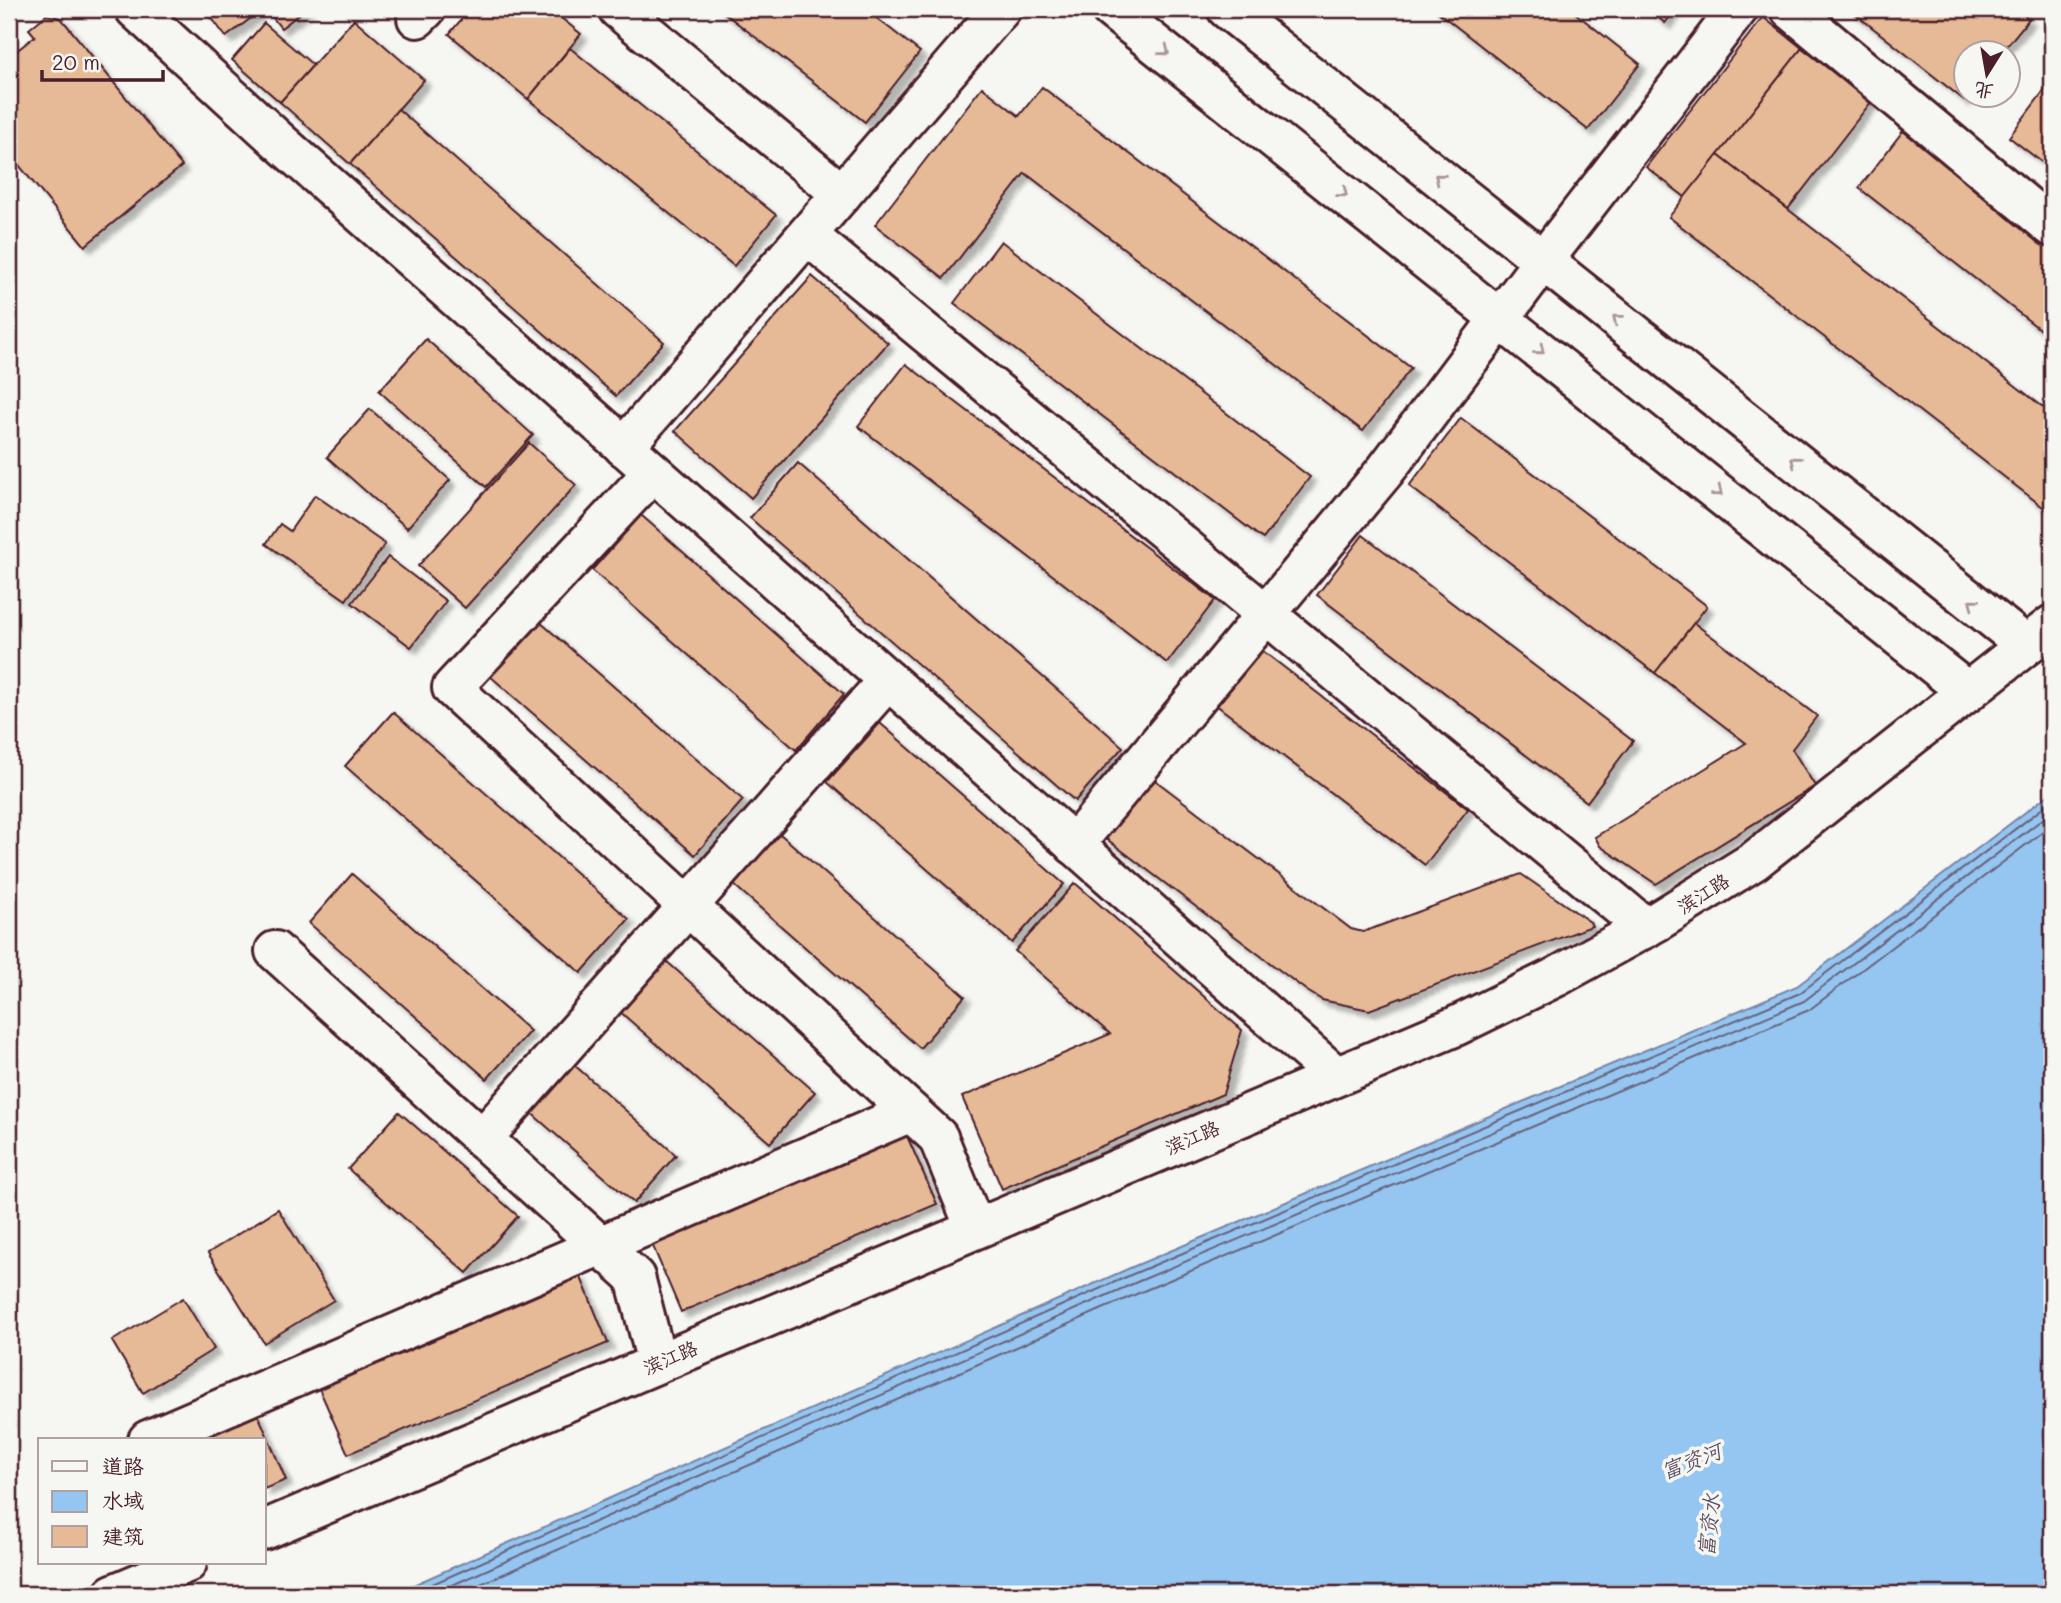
<svg xmlns="http://www.w3.org/2000/svg" width="2061" height="1603" font-family="Mali,'LXGW WenKai TC',sans-serif">
<style>
.water{fill:#95c6f1;stroke:#7783a2;stroke-width:2}
.lines{fill:none;stroke-linecap:round;stroke-linejoin:round}
.shore{stroke:#68627a;stroke-width:2}
.building{fill:#e6ba96;stroke:#4a1f2b;stroke-width:2;filter:url(#shadow)}
.minor-casing{stroke:#4a1f2b;stroke-width:44}
.minor{stroke:#f6f6f2;stroke-width:38}
.oneway{stroke:#a99598}
.labels{text-anchor:middle;dominant-baseline:central;stroke-width:7;stroke-linejoin:round;paint-order:stroke}
.street-label{font-size:19px;fill:#4a1f2b;stroke:#f6f6f2}
.water-label{font-size:21px;font-style:italic;fill:#605166;stroke:#f6f6f2}
</style>
<defs>
<filter id="shadow"><feDropShadow dx="6" dy="6" stdDeviation="2" flood-color="#0004"/></filter>
</defs>
<rect width="100%" height="100%" fill="#f6f6f2"/>
<filter id="ink" filterUnits="userSpaceOnUse"><feTurbulence type="fractalNoise" baseFrequency=".0143" numOctaves="2"/><feDisplacementMap in="SourceGraphic" scale="14" xChannelSelector="R" yChannelSelector="G"/><feConvolveMatrix kernelMatrix="1 2 1 2 8 2 1 2 1" color-interpolation-filters="sRGB"/></filter>
<g filter="url(#ink)">
<path class="water" d="M 2052,792 L 2052,1594 L 393,1594 L 1130,1268 L 1797,986 Z"/>
<g class="lines">
<g class="shore">
<path d="M 410,1594 L 1133,1274 L 1800,993 L 2052,801"/>
<path d="M 432,1594 L 1137,1282 L 1804,1001 L 2052,812"/>
<path d="M 458,1594 L 1141,1292 L 1809,1010 L 2052,825"/>
</g>
</g>
<g class="building">
<path d="M 205,9 L 263,9 L 226,37 Z"/>
<path d="M 266,9 L 306,9 L 281,28 Z"/>
<path d="M 470,9 L 550,9 L 581,34 L 528,99 L 449,34 Z"/>
<path d="M 719,9 L 865,9 L 920,52 L 865,122 Z"/>
<path d="M 1434,9 L 1570,9 L 1640,64 L 1588,130 Z"/>
<path d="M 1647,9 L 1676,9 L 1665,23 Z"/>
<path d="M 1849,9 L 2016,9 L 2029,19 L 2002,52 L 1966,52 L 1968,94 L 1964,100 Z"/>
<path d="M 46,15 L 61,18 L 182,166 L 85,246 L 9,153 L 9,57 L 35,36 L 29,29 Z"/>
<path d="M 1763,17 L 1802,48 L 1685,197 L 1646,167 Z"/>
<path d="M 354,19 L 424,80 L 350,164 L 280,102 Z"/>
<path d="M 264,23 L 313,65 L 280,102 L 232,60 Z"/>
<path d="M 570,48 L 776,215 L 734,266 L 528,99 Z"/>
<path d="M 1802,48 L 1871,102 L 1788,209 L 1718,155 Z"/>
<path d="M 2052,80 L 2052,170 L 2009,137 Z"/>
<path d="M 982,87 L 1019,116 L 1042,87 L 1411,368 L 1363,431 L 1025,173 L 944,278 L 875,225 Z"/>
<path d="M 398,109 L 664,342 L 616,396 L 350,164 Z"/>
<path d="M 1903,131 L 2052,247 L 2052,317 L 2042,331 L 1859,188 Z"/>
<path d="M 1718,155 L 2052,414 L 2052,514 L 1669,217 Z"/>
<path d="M 1001,241 L 1310,477 L 1263,539 L 954,303 Z"/>
<path d="M 812,276 L 888,343 L 751,498 L 675,431 Z"/>
<path d="M 426,339 L 533,435 L 486,487 L 379,391 Z"/>
<path d="M 906,364 L 1215,600 L 1167,663 L 858,426 Z"/>
<path d="M 370,409 L 450,480 L 407,528 L 327,457 Z"/>
<path d="M 1461,418 L 1707,606 L 1655,673 L 1409,486 Z"/>
<path d="M 529,443 L 576,485 L 465,608 L 418,566 Z"/>
<path d="M 798,463 L 1123,747 L 1075,801 L 750,518 Z"/>
<path d="M 315,495 L 385,544 L 346,600 L 266,544 L 280,524 L 290,531 Z"/>
<path d="M 641,515 L 844,694 L 796,750 L 592,570 Z"/>
<path d="M 1363,535 L 1633,741 L 1587,802 L 1317,595 Z"/>
<path d="M 388,557 L 446,601 L 411,647 L 352,603 Z"/>
<path d="M 539,621 L 743,800 L 695,855 L 490,676 Z"/>
<path d="M 1694,623 L 1817,716 L 1792,749 L 1815,786 L 1656,884 L 1600,846 L 1595,837 L 1746,743 L 1655,673 Z"/>
<path d="M 1259,648 L 1468,809 L 1425,865 L 1215,704 Z"/>
<path d="M 393,712 L 629,919 L 581,973 L 345,766 Z"/>
<path d="M 880,723 L 1064,884 L 1012,943 L 827,782 Z"/>
<path d="M 1151,777 L 1351,929 L 1363,932 L 1521,874 L 1590,922 L 1592,926 L 1369,1010 L 1322,1000 L 1307,991 L 1104,837 Z"/>
<path d="M 779,833 L 965,996 L 920,1048 L 734,885 Z"/>
<path d="M 352,874 L 530,1031 L 487,1079 L 309,923 Z"/>
<path d="M 1075,883 L 1242,1030 L 1223,1094 L 1002,1189 L 962,1097 L 1110,1034 L 1015,951 Z"/>
<path d="M 665,960 L 815,1092 L 770,1143 L 619,1011 Z"/>
<path d="M 572,1063 L 676,1155 L 634,1203 L 529,1111 Z"/>
<path d="M 399,1112 L 518,1216 L 467,1273 L 348,1169 Z"/>
<path d="M 907,1136 L 937,1204 L 681,1312 L 652,1244 Z"/>
<path d="M 278,1209 L 334,1300 L 264,1343 L 208,1253 Z"/>
<path d="M 580,1275 L 608,1343 L 348,1454 L 318,1386 Z"/>
<path d="M 183,1298 L 214,1349 L 143,1393 L 112,1341 Z"/>
<path d="M 257,1412 L 286,1480 L 264,1489 L 264,1440 L 191,1440 Z"/>
</g>
<g class="lines">
<defs>
<g id="minor">
<path d="M 135,9 L 281,143 L 1336,1076"/>
<path d="M 618,9 L 842,194"/>
<path d="M 1111,9 L 1968,692"/>
<path d="M 1227,9 L 2026,645"/>
<path d="M 1790,9 L 2052,227"/>
<path d="M 417,18 L 426,9"/>
<path d="M 807,235 L 1646,928"/>
<path d="M 624,447 L 1001,9"/>
<path d="M 653,472 L 452,688 L 938,1137 L 975,1228"/>
<path d="M 1074,845 L 1385,471 L 1543,261 L 1738,9"/>
<path d="M 275,951 L 635,1277 L 657,1363"/>
<path d="M 482,1139 L 888,680"/>
<path d="M 148,1440 L 911,1112"/>
<path d="M 264,1530 L 1456,1026 L 1556,977 L 1656,922 L 1754,861 L 2052,625"/>
<path d="M 113,1594 L 187,1563"/>
</g>
</defs>
<use href="#minor" class="minor-casing"/>
<use href="#minor" class="minor"/>
</g>
<defs><path id="oneway-chevron" d="M-2-3.5L2.5 0L-2 3.5" fill="none" stroke-width="1.6" stroke-linecap="round" stroke-linejoin="round" transform="scale(1.75)"/></defs>
<g class="oneway">
<use href="#oneway-chevron" transform="translate(1165 51) rotate(39)"/>
<use href="#oneway-chevron" transform="translate(1439 178) rotate(-141)"/>
<use href="#oneway-chevron" transform="translate(1343 193) rotate(39)"/>
<use href="#oneway-chevron" transform="translate(1617 319) rotate(-141)"/>
<use href="#oneway-chevron" transform="translate(1540 350) rotate(39)"/>
<use href="#oneway-chevron" transform="translate(1795 461) rotate(-141)"/>
<use href="#oneway-chevron" transform="translate(1718 492) rotate(39)"/>
<use href="#oneway-chevron" transform="translate(1973 603) rotate(-141)"/>
</g>
</g>
<g class="labels">
<g class="street-label">
<text transform="translate(1703 893) rotate(-32)">滨江路</text>
<text transform="translate(1192 1137) rotate(-23)">滨江路</text>
<text transform="translate(670 1357) rotate(-23)">滨江路</text>
</g>
<g class="water-label">
<text transform="translate(1691 1460) rotate(-21)">富资河</text>
<text transform="translate(1708 1525) rotate(-84)">富资水</text>
</g>
</g>
<rect width="2061" height="1603" fill="none" stroke="#f6f6f2" stroke-width="35"/>
<rect x="18" y="18" width="2026" height="1568" fill="none" stroke="#4a1f2b" stroke-width="2.5" filter="url(#ink)"/>
<rect x="38" y="1438" width="228" height="126" fill="#f6f6f2" stroke="#b1a0a2" stroke-width="2"/>
<rect x="52" y="1461" width="35" height="10" fill="#f6f6f2" stroke="#b1a0a2" stroke-width="2"/>
<text x="102" y="1474" font-size="21" fill="#4a1f2b">道路</text>
<rect x="52" y="1491" width="35" height="21" fill="#95c6f1" stroke="#b1a0a2" stroke-width="2"/>
<text x="102" y="1508" font-size="21" fill="#4a1f2b">水域</text>
<rect x="52" y="1526" width="35" height="21" fill="#e6ba96" stroke="#b1a0a2" stroke-width="2"/>
<text x="102" y="1544" font-size="21" fill="#4a1f2b">建筑</text>
<g transform="translate(1987 74) rotate(191)"><circle r="33" fill="#f6f6f2" stroke="#b1a0a2" stroke-width="2"/>
<path d="M0-5L12 26L0 18L-12 26Z" fill="#4a1f2b"/>
<text y="-10" font-size="19" font-weight="bold" text-anchor="middle" fill="#4a1f2b">北</text>
</g>
<path d="M42 70v10h121v-10" fill="none" stroke="#4a1f2b" stroke-width="3.5"/>
<text x="52" y="70" font-size="21" fill="#4a1f2b" stroke="#f6f6f2" stroke-width="5" paint-order="stroke">20 m</text>
</svg>
